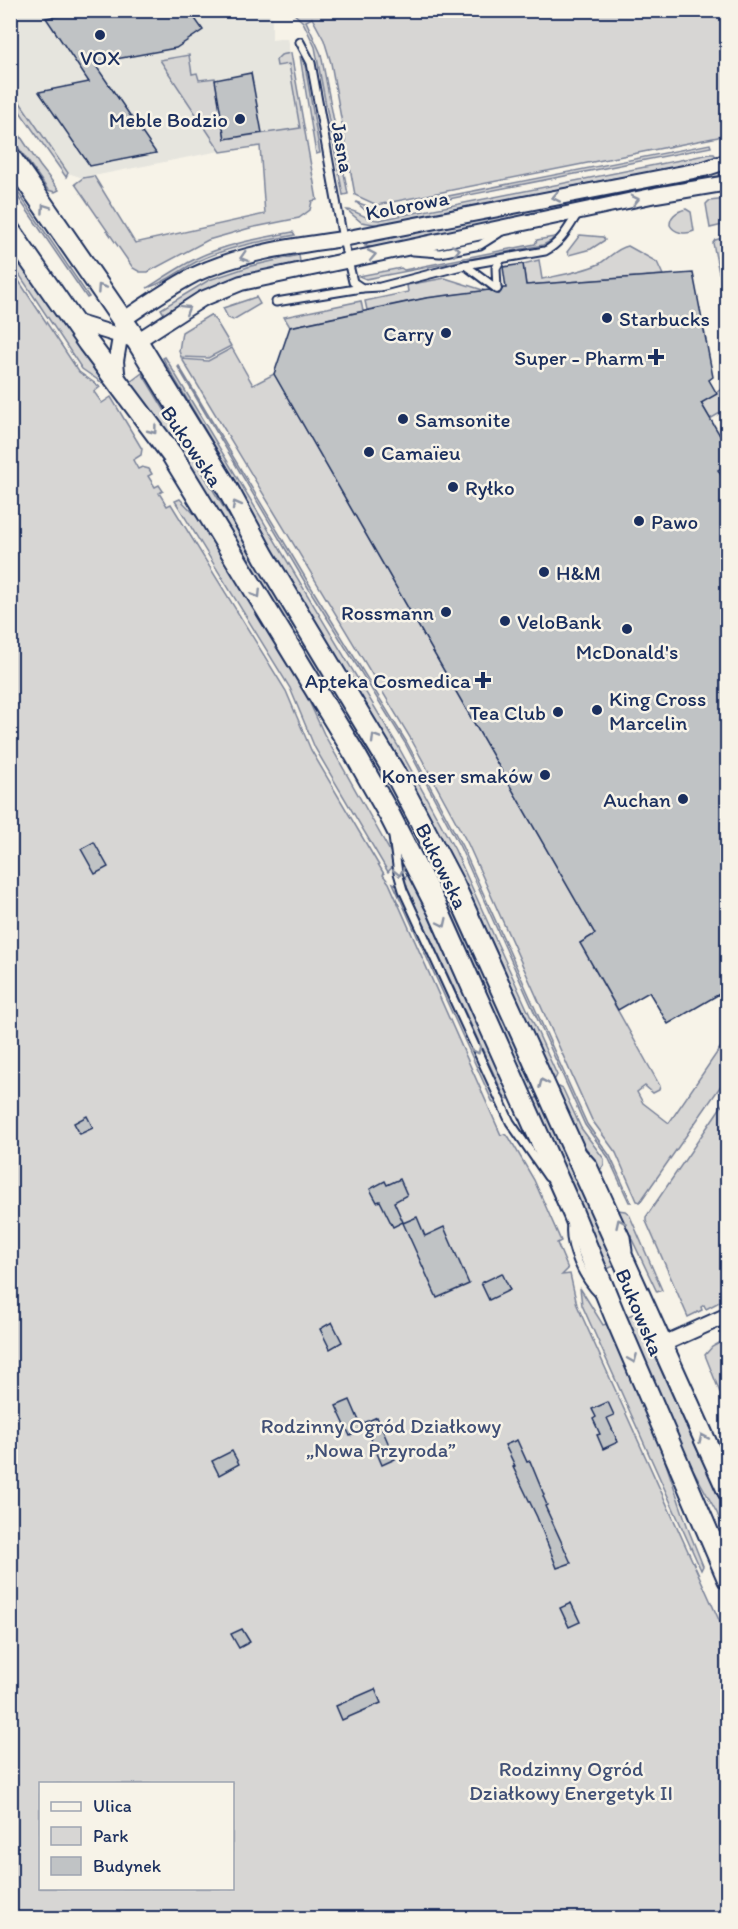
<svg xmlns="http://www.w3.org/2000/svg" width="738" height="1929" font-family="Itim,sans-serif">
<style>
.built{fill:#e6e5de}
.green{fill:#d7d6d4;stroke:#798299;stroke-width:1.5;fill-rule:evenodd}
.building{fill:#c0c3c5;stroke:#1b2f5e;stroke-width:1.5}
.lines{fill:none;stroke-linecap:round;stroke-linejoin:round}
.lane-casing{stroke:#1b2f5e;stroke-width:11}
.street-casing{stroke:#1b2f5e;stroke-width:18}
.secondary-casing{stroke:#1b2f5e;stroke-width:24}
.lane{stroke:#f7f3e8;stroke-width:7}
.street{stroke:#f7f3e8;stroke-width:14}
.secondary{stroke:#f7f3e8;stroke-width:20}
.oneway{stroke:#8991a3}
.poi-dot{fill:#1b2f5e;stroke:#f7f3e8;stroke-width:2}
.labels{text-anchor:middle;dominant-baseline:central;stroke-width:5;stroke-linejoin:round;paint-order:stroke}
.poi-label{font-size:21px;fill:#1b2f5e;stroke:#f7f3e8;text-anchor:end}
.street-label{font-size:21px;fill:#1b2f5e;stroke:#f7f3e8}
.park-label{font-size:21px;fill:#415076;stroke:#f7f3e8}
</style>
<rect width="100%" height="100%" fill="#f7f3e8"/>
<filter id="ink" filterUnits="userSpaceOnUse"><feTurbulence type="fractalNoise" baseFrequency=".0167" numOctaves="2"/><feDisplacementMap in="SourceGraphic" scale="12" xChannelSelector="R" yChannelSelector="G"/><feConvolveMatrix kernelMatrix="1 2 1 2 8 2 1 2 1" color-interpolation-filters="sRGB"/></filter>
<g filter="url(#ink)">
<path class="built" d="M 10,11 L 267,11 L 272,18 L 272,40 L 287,38 L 306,137 L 221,152 L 220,151 L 83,178 L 68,173 L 11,89 Z"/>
<g class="green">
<path d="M 291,11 L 727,11 L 727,127 L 718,137 L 377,205 L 355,195 L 331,63 L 324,40 L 312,18 L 306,21 L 321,54 L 348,194 L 343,195 L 315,47 L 303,22 Z"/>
<path d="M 291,53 L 317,200 L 312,201 L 310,210 L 299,218 L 250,228 L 208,240 L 148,272 L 140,272 L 133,268 L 75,184 L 83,178 L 94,176 L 135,243 L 265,214 L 260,146 L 221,152 L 160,60 L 189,55 L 192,74 L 197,73 L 199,80 L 215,78 L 225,139 L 300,128 L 289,64 L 277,66 L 276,60 L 281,55 Z"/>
<path d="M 300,56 L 305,65 L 320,153 L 316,154 Z"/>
<path d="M 11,89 L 68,173 L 66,177 L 11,99 Z"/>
<path d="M 11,122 L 40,166 L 59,190 L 55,192 L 48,190 L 11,137 Z"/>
<path d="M 710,144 L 711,147 L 378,213 L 366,211 L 356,202 L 378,210 Z"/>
<path d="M 710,154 L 714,154 L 718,159 L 652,174 L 615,178 L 380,225 L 361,222 L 347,210 C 358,210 364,220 379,220 Z"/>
<path d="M 719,170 L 720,179 L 375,247 L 365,246 L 368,242 Z"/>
<path d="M 11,182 L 89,297 L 87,298 L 11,187 Z"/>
<path d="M 727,199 L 727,224 L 710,228 L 706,204 L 709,201 Z"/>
<path d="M 686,209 L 691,212 L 694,231 C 686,235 674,233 670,225 C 670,215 678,211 686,209 Z"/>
<path d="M 293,232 L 295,235 C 262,241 227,247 196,262 C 180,270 166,283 147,288 C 163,278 179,267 195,259 C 225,244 261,238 293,232 Z"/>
<path d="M 580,235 L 603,237 L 605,240 L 591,249 L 569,255 L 567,252 Z"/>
<path d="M 554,237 L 551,241 L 543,245 L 366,279 L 359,276 L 401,268 L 404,270 L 535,244 L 537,240 Z"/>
<path d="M 727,237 L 727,272 L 719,273 L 713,243 L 715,240 Z"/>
<path d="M 10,246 L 107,382 L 104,384 L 82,369 L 11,262 Z"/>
<path d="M 628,246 L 657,262 L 663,275 L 526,285 L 523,264 L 539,260 L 542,279 C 561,275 581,272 599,264 C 608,259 617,248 628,246 Z"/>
<path d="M 299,255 L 300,262 L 230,279 L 194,295 L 164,314 L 161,309 L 209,280 L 251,266 Z"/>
<path d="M 11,269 L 79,372 L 100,387 L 94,392 L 102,403 L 111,397 L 142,449 L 141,455 L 133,460 L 138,469 L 142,467 L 149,469 L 152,474 L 148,476 L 155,487 L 159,485 L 163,491 L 159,493 L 167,506 L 171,504 L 286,691 L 311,750 L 384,874 L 383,875 L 389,883 L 501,1135 L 504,1134 L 509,1137 L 534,1180 L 561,1241 L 557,1243 L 568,1269 L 562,1275 L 570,1274 L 577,1305 L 728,1640 L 727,1918 L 11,1918 ZM 40,1784 L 232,1784 L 232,1888 L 40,1888 Z"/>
<path d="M 445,278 L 486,291 L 426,298 L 367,310 L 365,301 L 408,292 L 407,285 Z"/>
<path d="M 256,297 L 260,304 L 233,320 L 228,318 L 223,308 Z"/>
<path d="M 361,301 L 363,311 L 290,327 L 284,317 Z"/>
<path d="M 210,315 L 216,321 L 231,346 L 208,358 L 181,357 L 179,351 L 182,332 Z"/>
<path d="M 232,348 L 253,385 L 274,374 L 595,934 L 580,943 L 660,1086 L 659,1090 L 653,1093 L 645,1086 L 637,1092 L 643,1103 L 669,1123 L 727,1038 L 727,1077 L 640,1202 L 637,1201 L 616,1153 L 592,1120 L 468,844 L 411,739 L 182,359 L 208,361 Z"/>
<path d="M 165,357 L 398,746 L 455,850 L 557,1075 L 555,1079 L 551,1081 L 271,552 L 237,483 L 167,366 L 163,358 Z"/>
<path d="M 179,366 L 311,587 L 406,741 L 462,846 L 587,1124 L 610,1156 L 631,1202 L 629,1202 L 608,1157 L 585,1125 L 460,847 L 405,743 L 309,589 L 178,367 Z"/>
<path d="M 142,373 L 394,788 L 459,916 L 536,1087 L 528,1091 L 451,920 L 129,383 Z"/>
<path d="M 723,388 L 727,389 L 727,409 L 710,419 L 701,403 Z"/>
<path d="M 180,499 L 200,520 L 296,673 L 324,734 L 392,855 L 394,865 L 388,872 L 315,748 L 290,688 L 175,501 Z"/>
<path d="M 409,873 L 512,1097 L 506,1100 L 406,885 L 405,877 Z"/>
<path d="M 393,883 L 397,885 L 498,1103 L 493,1103 Z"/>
<path d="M 559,1087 L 563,1089 L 581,1128 L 604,1159 L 604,1165 L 600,1170 L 597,1163 L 574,1132 L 555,1089 Z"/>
<path d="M 540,1096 L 616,1265 L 605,1270 L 532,1100 Z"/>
<path d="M 727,1098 L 727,1298 L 706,1309 L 704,1305 L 701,1307 L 702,1310 L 688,1317 L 646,1221 L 646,1217 Z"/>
<path d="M 618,1210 L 625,1211 L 629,1214 L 662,1290 L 657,1292 Z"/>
<path d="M 580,1288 L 603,1325 L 607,1324 L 662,1452 L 689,1531 L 703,1566 L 701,1570 L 582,1305 Z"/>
<path d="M 635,1313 L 727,1515 L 727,1537 L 717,1513 L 688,1460 L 626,1317 Z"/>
<path d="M 721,1342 L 727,1347 L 727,1410 L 705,1355 L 712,1347 Z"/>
</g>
<g class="building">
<path d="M 87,10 L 189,10 L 203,30 L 176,48 L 94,63 L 156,153 L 90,166 L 39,92 L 89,82 L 46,18 Z"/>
<path d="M 251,73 L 262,133 L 225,139 L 215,80 Z"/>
<path d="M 523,264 L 526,285 L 693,273 L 713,377 L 709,380 L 717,394 L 701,403 L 728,449 L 728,464 L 718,470 L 728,487 L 728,989 L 668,1024 L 649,992 L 618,1010 L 580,943 L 595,934 L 274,374 L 290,327 L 426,298 L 489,290 L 499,294 L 503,288 L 506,288 L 503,267 Z"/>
<path d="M 94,842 L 108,867 L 95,874 L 81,849 Z"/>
<path d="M 87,1116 L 93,1128 L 80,1134 L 74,1123 Z"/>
<path d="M 400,1179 L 407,1195 L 394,1202 L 403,1222 L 393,1227 L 380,1201 L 377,1202 L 370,1189 L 385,1181 L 387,1185 Z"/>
<path d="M 417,1217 L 425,1236 L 444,1227 L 469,1284 L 437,1298 L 403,1223 Z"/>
<path d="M 502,1273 L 510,1290 L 489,1300 L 481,1283 Z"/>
<path d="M 332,1322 L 342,1342 L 330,1349 L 320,1329 Z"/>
<path d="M 350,1400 L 363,1430 L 350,1436 L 336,1406 Z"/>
<path d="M 608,1402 L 614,1415 L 607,1418 L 618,1442 L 603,1449 L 597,1435 L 600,1434 L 593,1419 L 596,1417 L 592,1409 Z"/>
<path d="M 377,1417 L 395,1459 L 382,1465 L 364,1423 Z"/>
<path d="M 517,1440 L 527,1462 L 530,1461 L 544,1495 L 543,1496 L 547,1505 L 545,1506 L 571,1563 L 557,1568 L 537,1517 L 513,1467 L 515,1466 L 505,1445 Z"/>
<path d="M 232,1451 L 239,1464 L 219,1475 L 212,1461 Z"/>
<path d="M 571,1603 L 580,1622 L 569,1627 L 560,1608 Z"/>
<path d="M 242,1629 L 250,1642 L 239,1648 L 231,1634 Z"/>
<path d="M 375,1689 L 381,1703 L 342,1720 L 336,1706 Z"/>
</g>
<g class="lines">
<defs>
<g id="lane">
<path d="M 300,42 L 311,63 L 343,239 L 353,282 L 362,288 L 380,287 L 465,265 L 545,251 C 561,243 569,227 578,213"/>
<path d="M 413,251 L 440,253 L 480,245 L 499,233"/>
<path d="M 465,265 L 497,289"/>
<path d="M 497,289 L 496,268 L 501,259"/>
<path d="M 276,302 L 362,288"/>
<path d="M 393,837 L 398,873 L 403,890 L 510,1122 L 548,1177"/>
<path d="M 583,1153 L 592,1163 L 626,1237 L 628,1251"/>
<path d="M 571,1225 C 568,1247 584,1280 600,1295"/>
</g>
<g id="street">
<path d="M 72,321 L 137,341 L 202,299 L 241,283 L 656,195 L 728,183"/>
<path d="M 118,382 L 116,361 L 123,320 C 146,304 169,288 194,275 C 240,253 293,246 343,239 L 704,169 L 728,161"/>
<path d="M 661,1345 L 728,1315"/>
</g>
<g id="secondary">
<path d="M 10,157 L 137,341 L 227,488 L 264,556 L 396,775 L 455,887 L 728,1491"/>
<path d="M 10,231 L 88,343 L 172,455 L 356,756 L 389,814 L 438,910 L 573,1213 L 615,1316 L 728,1579"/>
</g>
</defs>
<use href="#lane" class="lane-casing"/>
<use href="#street" class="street-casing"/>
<use href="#secondary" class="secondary-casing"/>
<use href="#lane" class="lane"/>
<use href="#street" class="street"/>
<use href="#secondary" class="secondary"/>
</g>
<defs><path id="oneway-chevron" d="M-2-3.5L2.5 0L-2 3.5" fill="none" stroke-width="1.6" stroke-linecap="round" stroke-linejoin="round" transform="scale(1.5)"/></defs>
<g class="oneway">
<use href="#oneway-chevron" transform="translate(556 197) rotate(169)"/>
<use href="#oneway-chevron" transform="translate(635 200) rotate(-13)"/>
<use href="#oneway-chevron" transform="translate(45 208) rotate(-125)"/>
<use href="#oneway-chevron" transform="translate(456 250) rotate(-11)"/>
<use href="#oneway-chevron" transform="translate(372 255) rotate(-11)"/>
<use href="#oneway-chevron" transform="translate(244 257) rotate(163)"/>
<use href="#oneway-chevron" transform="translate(101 288) rotate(-124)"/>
<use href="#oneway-chevron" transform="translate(186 309) rotate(-32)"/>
<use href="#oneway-chevron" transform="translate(153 430) rotate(53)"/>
<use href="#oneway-chevron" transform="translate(236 505) rotate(-119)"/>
<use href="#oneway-chevron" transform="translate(257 594) rotate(58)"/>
<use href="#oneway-chevron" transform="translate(375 738) rotate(-121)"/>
<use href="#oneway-chevron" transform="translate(399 872) rotate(78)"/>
<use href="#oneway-chevron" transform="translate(443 923) rotate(65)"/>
<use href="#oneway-chevron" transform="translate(477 1050) rotate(65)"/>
<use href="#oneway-chevron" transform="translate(543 1083) rotate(-114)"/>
<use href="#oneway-chevron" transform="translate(620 1223) rotate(-115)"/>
<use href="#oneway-chevron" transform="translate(633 1359) rotate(67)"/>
<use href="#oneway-chevron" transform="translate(703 1438) rotate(-114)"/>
</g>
</g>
<g class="poi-dot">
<circle cx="100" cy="35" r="6"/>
<circle cx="240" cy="119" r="6"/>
<circle cx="607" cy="318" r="6"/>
<circle cx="446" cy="333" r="6"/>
<path d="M653 348h6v6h6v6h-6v6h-6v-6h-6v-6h6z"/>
<circle cx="403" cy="419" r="6"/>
<circle cx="369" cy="452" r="6"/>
<circle cx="453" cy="487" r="6"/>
<circle cx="639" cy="521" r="6"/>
<circle cx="544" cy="572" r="6"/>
<circle cx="446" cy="612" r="6"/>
<circle cx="505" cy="621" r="6"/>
<circle cx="627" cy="629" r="6"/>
<path d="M480 671h6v6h6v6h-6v6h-6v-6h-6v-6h6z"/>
<circle cx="597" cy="710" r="6"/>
<circle cx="558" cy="712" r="6"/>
<circle cx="545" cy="775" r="6"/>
<circle cx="683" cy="799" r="6"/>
</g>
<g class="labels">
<g class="poi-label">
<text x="100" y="57" text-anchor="middle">VOX</text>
<text x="228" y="119">Meble Bodzio</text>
<text x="619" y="318" text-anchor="start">Starbucks</text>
<text x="434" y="333">Carry</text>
<text x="644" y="357">Super - Pharm</text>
<text x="415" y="419" text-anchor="start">Samsonite</text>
<text x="381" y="452" text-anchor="start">Camaïeu</text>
<text x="465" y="487" text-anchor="start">Ryłko</text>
<text x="651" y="521" text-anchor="start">Pawo</text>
<text x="556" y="572" text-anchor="start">H&amp;M</text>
<text x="434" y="612">Rossmann</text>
<text x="517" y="621" text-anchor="start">VeloBank</text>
<text x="627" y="651" text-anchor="middle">McDonald's</text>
<text x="471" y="680">Apteka Cosmedica</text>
<text x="609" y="698" text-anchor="start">King Cross<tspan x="609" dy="24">Marcelin</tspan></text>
<text x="546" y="712">Tea Club</text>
<text x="533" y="775">Koneser smaków</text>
<text x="671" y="799">Auchan</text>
</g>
<g class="street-label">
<text transform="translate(343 147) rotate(80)">Jasna</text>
<text transform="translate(407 205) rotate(-11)">Kolorowa</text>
<text transform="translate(192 446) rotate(56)">Bukowska</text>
<text transform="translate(442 866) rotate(64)">Bukowska</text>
<text transform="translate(640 1312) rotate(67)">Bukowska</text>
</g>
<g class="park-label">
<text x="381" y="1425">Rodzinny Ogród Działkowy<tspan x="381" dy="24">„Nowa Przyroda”</tspan></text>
<text x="571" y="1768">Rodzinny Ogród<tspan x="571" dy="24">Działkowy Energetyk II</tspan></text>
</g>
</g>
<rect width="738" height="1929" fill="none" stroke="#f7f3e8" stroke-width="36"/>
<rect x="18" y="18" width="702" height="1893" fill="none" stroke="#1b2f5e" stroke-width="2" filter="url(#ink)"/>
<rect x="39" y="1782" width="195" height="108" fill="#f7f3e8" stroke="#9fa5b1" stroke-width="1.5"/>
<rect x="51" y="1802" width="30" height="9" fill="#f7f3e8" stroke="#9fa5b1" stroke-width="1.5"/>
<text x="93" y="1812" font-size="18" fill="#1b2f5e">Ulica</text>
<rect x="51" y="1827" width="30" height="18" fill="#d7d6d4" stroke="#9fa5b1" stroke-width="1.5"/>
<text x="93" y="1842" font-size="18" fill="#1b2f5e">Park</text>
<rect x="51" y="1857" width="30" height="18" fill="#c0c3c5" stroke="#9fa5b1" stroke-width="1.5"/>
<text x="93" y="1872" font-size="18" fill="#1b2f5e">Budynek</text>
</svg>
